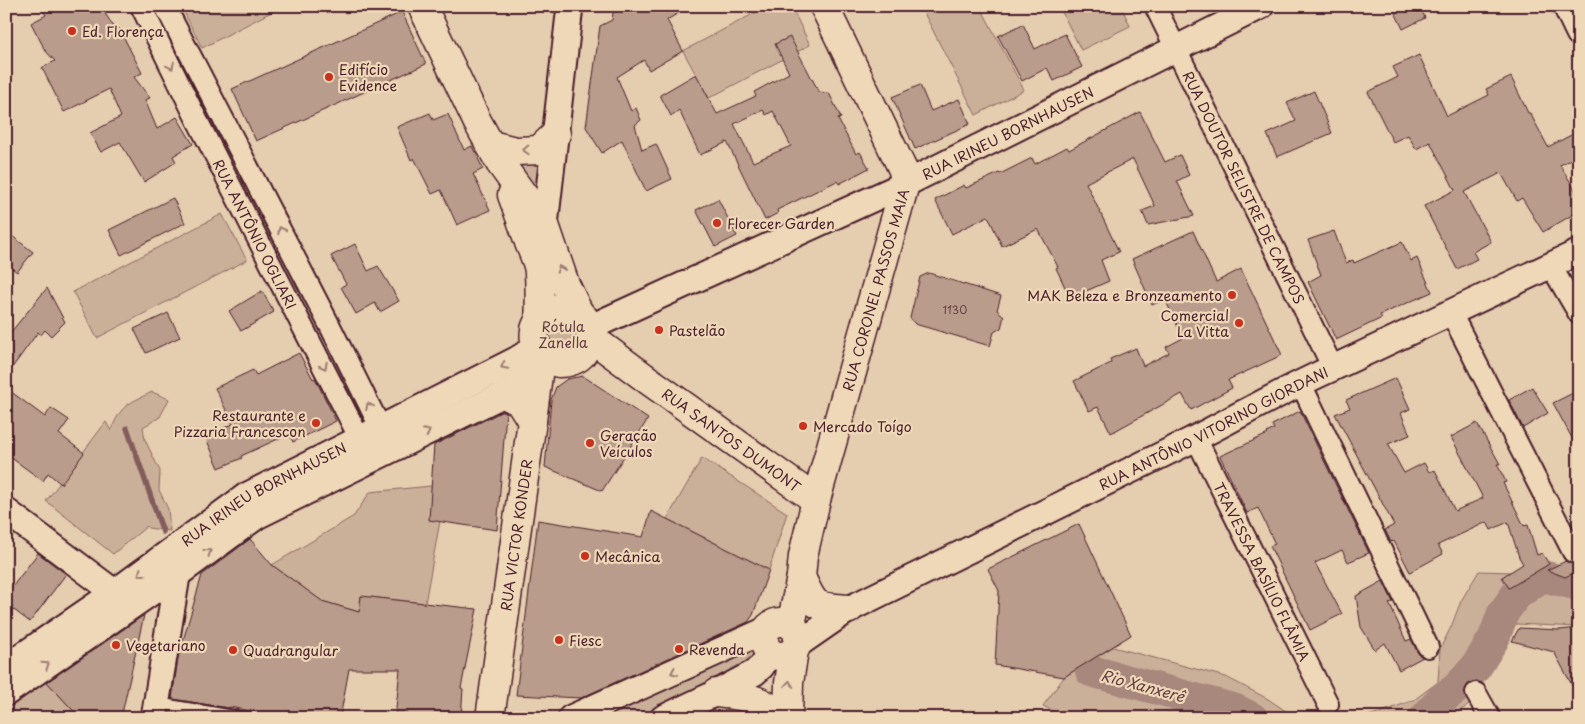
<svg xmlns="http://www.w3.org/2000/svg" width="1585" height="724" font-family="'Playpen Sans',sans-serif">
<style>
.green{fill:#cbb099;stroke:#8a6862}
.lines{fill:none;stroke-linecap:round;stroke-linejoin:round}
.stream{stroke:#825d5b;stroke-width:5.5}
.river{stroke:#a8877b;stroke-width:32}
.building{fill:#b99c8b;stroke:#4a1f2b;fill-rule:evenodd}
.service-casing{stroke:#4a1f2b;stroke-width:14}
.minor-casing{stroke:#4a1f2b;stroke-width:24}
.tertiary-casing{stroke:#4a1f2b;stroke-width:29}
.secondary-casing{stroke:#4a1f2b;stroke-width:31}
.service{stroke:#efd8b8;stroke-width:10}
.minor{stroke:#efd8b8;stroke-width:20}
.tertiary{stroke:#efd8b8;stroke-width:25}
.secondary{stroke:#efd8b8;stroke-width:28}
.oneway{stroke:#9c7c72}
.poi-dot{fill:#c8321e;stroke:#efd8b8;stroke-width:2}
.labels{text-anchor:middle;dominant-baseline:central;stroke-width:4.5;stroke-linejoin:round;paint-order:stroke}
.number-label{font-size:11px;fill:#663e43}
.poi-label{font-size:14px;fill:#4a1f2b;stroke:#efd8b8;text-anchor:start}
.street-label{font-size:14px;fill:#4a1f2b;stroke:#efd8b8}
.park-label{font-size:14px;fill:#643c41;stroke:#efd8b8}
.water-label{font-size:15px;font-style:italic;fill:#663e43;stroke:#efd8b8}
</style>
<rect width="100%" height="100%" fill="#e5cdb0"/>
<filter id="ink" filterUnits="userSpaceOnUse"><feTurbulence type="fractalNoise" baseFrequency=".02" numOctaves="2"/><feDisplacementMap in="SourceGraphic" scale="10" xChannelSelector="R" yChannelSelector="G"/><feConvolveMatrix kernelMatrix="1 2 1 2 8 2 1 2 1" color-interpolation-filters="sRGB"/></filter>
<g filter="url(#ink)">
<g class="green">
<path d="M 181,6 L 273,6 L 275,10 L 202,48 Z"/>
<path d="M 768,6 L 791,6 L 810,45 L 709,98 L 683,51 Z"/>
<path d="M 923,6 L 980,6 L 1024,90 L 976,115 L 921,7 Z"/>
<path d="M 1059,6 L 1121,6 L 1130,26 L 1081,50 Z"/>
<path d="M 541,156 L 541,207 L 506,159 Z"/>
<path d="M 222,214 L 247,260 L 97,338 L 73,292 Z"/>
<path d="M 555,320 L 575,322 L 579,338 L 568,349 L 558,350 L 549,343 L 547,328 Z"/>
<path d="M 152,392 L 169,399 L 160,417 L 143,427 L 145,440 L 160,471 L 159,490 L 168,509 L 170,531 L 148,528 L 147,526 L 113,554 L 46,501 L 106,422 L 111,431 C 121,404 128,404 152,392 Z"/>
<path d="M 702,458 L 787,513 L 769,570 L 667,519 Z"/>
<path d="M 431,486 L 442,497 L 440,521 L 425,603 L 361,596 L 359,612 L 322,601 L 272,565 L 354,516 L 370,492 Z"/>
<path d="M 1479,571 L 1510,572 L 1545,590 L 1579,579 L 1579,627 L 1516,624 L 1482,676 L 1469,705 L 1456,713 L 1448,718 L 1358,718 L 1379,713 L 1414,700 L 1438,682 L 1440,649 L 1451,627 L 1461,601 Z"/>
<path d="M 1113,647 L 1226,677 L 1268,699 L 1293,716 L 1299,718 L 1218,718 L 1167,713 L 1163,718 L 1067,718 L 1043,706 L 1064,677 Z"/>
<path d="M 755,648 L 756,652 L 753,669 L 662,718 L 599,718 Z"/>
<path d="M 46,681 L 80,718 L 6,718 L 6,709 Z"/>
</g>
<g class="lines">
<path class="stream" d="M 127,428 L 163,532"/>
<g class="river">
<path d="M 1091,671 L 1236,710 L 1252,718"/>
<path d="M 1425,718 L 1442,699 L 1458,687 L 1476,667 L 1494,638 L 1503,613 L 1516,595 L 1542,576 L 1579,585"/>
</g>
</g>
<g class="building">
<path d="M 51,6 L 100,6 L 116,30 L 119,28 L 142,73 L 134,77 L 150,98 L 145,100 L 157,129 L 177,117 L 193,144 L 173,156 L 176,162 L 144,182 L 120,142 L 101,152 L 90,133 L 121,117 L 109,89 L 64,112 L 42,68 L 55,61 L 43,48 L 43,46 L 31,23 L 46,15 L 43,11 Z"/>
<path d="M 614,6 L 690,6 L 667,20 L 683,51 L 649,70 L 644,60 L 617,77 L 631,111 L 636,108 L 641,120 L 635,125 L 642,150 L 656,144 L 672,179 L 646,191 L 622,140 L 602,153 L 586,127 L 600,26 L 612,20 Z"/>
<path d="M 1392,6 L 1420,6 L 1425,18 L 1403,29 Z"/>
<path d="M 402,12 L 426,64 L 256,141 L 232,89 Z"/>
<path d="M 1023,24 L 1035,49 L 1065,34 L 1082,67 L 1054,81 L 1047,68 L 1022,81 L 998,36 Z"/>
<path d="M 790,37 L 819,92 L 829,93 L 841,118 L 838,119 L 856,154 L 860,152 L 869,168 L 839,184 L 837,181 L 777,210 L 778,213 L 765,220 L 727,142 L 700,155 L 679,110 L 671,116 L 660,95 L 696,74 L 717,114 L 756,96 L 754,92 L 789,73 L 775,44 ZM 763,110 L 766,115 L 773,111 L 791,146 L 753,162 L 734,124 Z"/>
<path d="M 1419,55 L 1447,116 L 1489,95 L 1486,89 L 1511,77 L 1528,113 L 1530,113 L 1548,147 L 1579,131 L 1579,155 L 1560,165 L 1579,196 L 1579,211 L 1543,232 L 1522,198 L 1517,201 L 1501,173 L 1464,192 L 1491,242 L 1473,252 L 1477,259 L 1457,269 L 1424,206 L 1455,190 L 1430,142 L 1416,149 L 1408,135 L 1393,142 L 1368,92 L 1398,77 L 1393,67 Z"/>
<path d="M 920,85 L 931,111 L 959,99 L 970,124 L 915,149 L 892,97 Z"/>
<path d="M 1314,91 L 1332,133 L 1277,157 L 1267,134 L 1296,121 L 1287,103 Z"/>
<path d="M 1140,112 L 1165,162 L 1180,155 L 1189,175 L 1177,181 L 1194,216 L 1148,225 L 1142,211 L 1155,206 L 1133,159 L 1086,183 L 1119,252 L 1101,260 L 1109,281 L 1070,298 L 1056,268 L 1058,267 L 1038,229 L 1002,246 L 988,216 L 952,234 L 935,200 L 964,185 L 966,188 L 999,173 L 1000,174 L 1032,158 L 1035,164 L 1067,147 L 1069,150 Z"/>
<path d="M 430,113 L 433,120 L 448,114 L 464,150 L 472,146 L 483,169 L 473,174 L 490,210 L 457,225 L 441,190 L 432,194 L 414,158 L 411,160 L 397,127 Z"/>
<path d="M 173,198 L 185,223 L 121,255 L 109,230 Z"/>
<path d="M 718,199 L 737,236 L 715,247 L 696,210 Z"/>
<path d="M 1193,231 L 1216,282 L 1241,269 L 1282,355 L 1228,380 L 1232,388 L 1191,410 L 1182,394 L 1111,433 L 1098,407 L 1089,411 L 1074,381 L 1111,363 L 1110,359 L 1136,348 L 1143,366 L 1169,353 L 1166,347 L 1183,338 L 1165,299 L 1152,305 L 1132,259 Z"/>
<path d="M 1334,231 L 1346,263 L 1353,260 L 1354,263 L 1402,242 L 1411,261 L 1417,258 L 1432,292 L 1380,315 L 1382,318 L 1336,340 L 1308,282 L 1321,275 L 1308,240 Z"/>
<path d="M 12,236 L 33,252 L 17,272 L 6,264 L 6,244 Z"/>
<path d="M 355,244 L 368,271 L 378,266 L 399,301 L 380,312 L 375,303 L 356,314 L 341,287 L 346,284 L 331,256 Z"/>
<path d="M 929,273 L 1001,296 L 997,310 L 1004,316 L 1001,328 L 994,332 L 990,346 L 915,324 L 910,318 L 920,277 Z"/>
<path d="M 47,288 L 65,322 L 51,336 L 45,330 L 41,335 L 38,332 L 6,376 L 6,338 Z"/>
<path d="M 262,291 L 274,312 L 241,331 L 229,311 Z"/>
<path d="M 168,313 L 180,337 L 146,353 L 134,329 Z"/>
<path d="M 299,353 L 313,379 L 315,378 L 336,421 L 293,442 L 289,434 L 241,456 L 242,458 L 219,468 L 205,436 L 233,424 L 215,388 L 253,370 L 256,375 Z"/>
<path d="M 583,376 L 648,419 L 602,491 L 545,467 L 551,400 L 556,387 L 567,379 Z"/>
<path d="M 1396,378 L 1410,409 L 1401,413 L 1410,435 L 1388,444 L 1404,473 L 1424,463 L 1429,472 L 1435,470 L 1455,511 L 1483,498 L 1451,437 L 1477,423 L 1500,464 L 1497,464 L 1506,482 L 1503,483 L 1524,526 L 1528,525 L 1537,555 L 1542,553 L 1549,564 L 1509,588 L 1502,577 L 1523,564 L 1519,557 L 1508,522 L 1491,530 L 1487,522 L 1438,545 L 1443,554 L 1410,572 L 1394,541 L 1391,542 L 1385,530 L 1394,525 L 1335,414 L 1350,408 L 1346,400 Z"/>
<path d="M 1532,387 L 1548,413 L 1523,428 L 1509,400 Z"/>
<path d="M 6,388 L 45,417 L 51,408 L 69,420 L 59,434 L 84,453 L 61,484 L 48,473 L 43,481 L 6,454 Z"/>
<path d="M 1579,390 L 1579,451 L 1553,403 Z"/>
<path d="M 503,411 L 506,412 L 497,530 L 429,520 L 434,445 Z"/>
<path d="M 1300,411 L 1369,553 L 1348,562 L 1342,550 L 1315,563 L 1342,614 L 1310,630 L 1270,546 L 1275,544 L 1258,508 L 1247,513 L 1220,456 L 1268,434 L 1267,433 L 1274,429 L 1272,425 Z"/>
<path d="M 651,511 L 769,570 L 753,615 L 748,622 L 581,698 L 516,695 L 538,520 L 643,537 Z"/>
<path d="M 1079,524 L 1131,635 L 1064,677 L 995,665 L 999,591 L 988,569 Z"/>
<path d="M 250,539 L 272,565 L 322,601 L 359,612 L 361,596 L 477,609 L 461,688 L 463,689 L 461,718 L 395,718 L 400,669 L 349,669 L 340,718 L 290,718 L 229,707 L 229,708 L 172,699 L 178,658 L 202,575 Z"/>
<path d="M 38,553 L 66,574 L 30,622 L 6,604 L 6,595 Z"/>
<path d="M 1566,561 L 1572,564 L 1579,562 L 1579,571 L 1565,577 L 1547,570 Z"/>
<path d="M 1383,581 L 1393,602 L 1389,603 L 1406,641 L 1411,639 L 1418,653 L 1423,657 L 1399,670 L 1385,643 L 1375,650 L 1361,627 L 1356,596 Z"/>
<path d="M 144,615 L 121,718 L 80,718 L 47,682 Z"/>
<path d="M 1519,628 L 1559,630 L 1579,628 L 1579,698 L 1554,652 L 1512,641 Z"/>
<path d="M 170,712 L 203,718 L 169,718 Z"/>
</g>
<g class="lines">
<defs>
<path id="service" d="M 157,703 L 246,718"/>
<g id="minor">
<path id="s1" d="M 141,6 L 196,118 L 366,451"/>
<path d="M 165,6 L 331,328 L 387,441"/>
<path id="s2" d="M 1155,6 L 1333,368"/>
<path d="M 1551,266 L 1579,314"/>
<path d="M 1451,313 L 1573,552"/>
<path d="M 1300,382 L 1428,647"/>
<path id="s3" d="M 1196,438 L 1328,704"/>
<path d="M 1476,693 L 1490,718"/>
</g>
<g id="tertiary">
<path d="M 1566,6 L 1579,33"/>
<path d="M 545,225 L 570,6"/>
<path id="s4" d="M 589,328 L 905,184 L 1261,6"/>
<path d="M 6,511 L 126,601"/>
<path id="s5" d="M 797,645 L 849,609 C 964,552 1078,496 1192,440 C 1239,416 1285,389 1333,368 L 1579,252"/>
<path id="s6" d="M 6,667 L 115,592 L 246,496 L 516,360 L 537,347"/>
<path d="M 6,693 L 178,574 L 257,516 L 504,394 L 538,375"/>
<path d="M 154,718 L 179,564"/>
<path d="M 571,718 L 766,630"/>
<path d="M 663,718 L 716,693 L 754,673 L 762,666 L 770,653"/>
</g>
<g id="secondary">
<path d="M 422,6 L 477,121 L 500,163 L 545,225 L 565,284 L 579,313"/>
<path d="M 491,145 L 516,151 L 539,150 L 556,134"/>
<path d="M 512,195 C 518,211 524,228 530,245 C 533,252 536,259 538,266 C 540,274 540,311 539,320 C 538,323 535,327 535,330 C 532,346 544,361 559,363 C 568,363 578,360 583,353 C 607,326 567,288 539,320"/>
<path id="s7" d="M 590,337 L 648,380 L 816,500"/>
<path d="M 504,394 L 520,402 L 532,421"/>
<path d="M 801,577 C 816,610 815,606 849,609"/>
<circle cx="781" cy="639" r="17"/>
<path id="s8" d="M 791,625 L 801,577 L 803,556 L 816,500 L 905,184 L 903,170 L 824,6"/>
<path d="M 716,693 C 734,695 750,696 766,705 L 769,718"/>
<path id="s9" d="M 490,718 L 532,421 L 538,375 L 538,350"/>
<path d="M 788,718 L 789,683 L 794,650"/>
</g>
</defs>
<use href="#service" class="service-casing"/>
<use href="#minor" class="minor-casing"/>
<use href="#tertiary" class="tertiary-casing"/>
<use href="#secondary" class="secondary-casing"/>
<use href="#service" class="service"/>
<use href="#minor" class="minor"/>
<use href="#tertiary" class="tertiary"/>
<use href="#secondary" class="secondary"/>
</g>
<defs><path id="oneway-chevron" d="M-2-3.5L2.5 0L-2 3.5" fill="none" stroke-width="1.6" stroke-linecap="round" stroke-linejoin="round" transform="scale(1.25)"/></defs>
<g class="oneway">
<use href="#oneway-chevron" transform="translate(171 66) rotate(64)"/>
<use href="#oneway-chevron" transform="translate(526 150) rotate(177)"/>
<use href="#oneway-chevron" transform="translate(281 230) rotate(-117)"/>
<use href="#oneway-chevron" transform="translate(560 269) rotate(-109)"/>
<use href="#oneway-chevron" transform="translate(324 366) rotate(63)"/>
<use href="#oneway-chevron" transform="translate(504 366) rotate(153)"/>
<use href="#oneway-chevron" transform="translate(369 406) rotate(-116)"/>
<use href="#oneway-chevron" transform="translate(427 432) rotate(-26)"/>
<use href="#oneway-chevron" transform="translate(208 552) rotate(-36)"/>
<use href="#oneway-chevron" transform="translate(141 573) rotate(144)"/>
<use href="#oneway-chevron" transform="translate(46 665) rotate(-35)"/>
<use href="#oneway-chevron" transform="translate(674 672) rotate(156)"/>
<use href="#oneway-chevron" transform="translate(789 684) rotate(-85)"/>
</g>
</g>
<g class="poi-dot">
<circle cx="72" cy="31" r="5"/>
<circle cx="329" cy="77" r="5"/>
<circle cx="717" cy="223" r="5"/>
<circle cx="1232" cy="295" r="5"/>
<circle cx="1239" cy="323" r="5"/>
<circle cx="659" cy="330" r="5"/>
<circle cx="316" cy="423" r="5"/>
<circle cx="803" cy="426" r="5"/>
<circle cx="590" cy="443" r="5"/>
<circle cx="585" cy="556" r="5"/>
<circle cx="559" cy="640" r="5"/>
<circle cx="116" cy="645" r="5"/>
<circle cx="679" cy="649" r="5"/>
<circle cx="233" cy="650" r="5"/>
</g>
<g class="labels">
<g class="number-label">
<text x="955" y="309">1130</text>
</g>
<g class="poi-label">
<text x="82" y="31">Ed. Florença</text>
<text x="339" y="69">Edifício<tspan x="339" dy="16">Evidence</tspan></text>
<text x="727" y="223">Florecer Garden</text>
<text x="1222" y="295" text-anchor="end">MAK Beleza e Bronzeamento</text>
<text x="1229" y="315" text-anchor="end">Comercial<tspan x="1229" dy="16">La Vitta</tspan></text>
<text x="669" y="330">Pastelão</text>
<text x="306" y="415" text-anchor="end">Restaurante e<tspan x="306" dy="16">Pizzaria Francescon</tspan></text>
<text x="813" y="426">Mercado Toígo</text>
<text x="600" y="435">Geração<tspan x="600" dy="16">Veículos</tspan></text>
<text x="595" y="556">Mecânica</text>
<text x="569" y="640">Fiesc</text>
<text x="126" y="645">Vegetariano</text>
<text x="689" y="649">Revenda</text>
<text x="243" y="650">Quadrangular</text>
</g>
<g class="street-label">
<text stroke="none"><textPath href="#s4" startOffset="462">RUA IRINEU BORNHAUSEN</textPath></text>
<text stroke="none"><textPath href="#s2" startOffset="202">RUA DOUTOR SELISTRE DE CAMPOS</textPath></text>
<text stroke="none"><textPath href="#s1" startOffset="255">RUA ANTÔNIO OGLIARI</textPath></text>
<text stroke="none"><textPath href="#s8" startOffset="346">RUA CORONEL PASSOS MAIA</textPath></text>
<text stroke="none"><textPath href="#s5" startOffset="470">RUA ANTÔNIO VITORINO GIORDANI</textPath></text>
<text stroke="none"><textPath href="#s7" startOffset="175">RUA SANTOS DUMONT</textPath></text>
<text stroke="none"><textPath href="#s6" startOffset="311">RUA IRINEU BORNHAUSEN</textPath></text>
<text stroke="none"><textPath href="#s9" startOffset="185">RUA VICTOR KONDER</textPath></text>
<text stroke="none"><textPath href="#s3" startOffset="149">TRAVESSA BASÍLIO FLÂMIA</textPath></text>
</g>
<g class="park-label">
<text x="563" y="326">Rótula<tspan x="563" dy="16">Zanella</tspan></text>
</g>
<g class="water-label">
<text transform="translate(1143 685) rotate(15)">Rio Xanxerê</text>
</g>
</g>
<rect width="1585" height="724" fill="none" stroke="#efd8b8" stroke-width="25"/>
<rect x="12" y="12" width="1560" height="699" fill="none" stroke="#4a1f2b" stroke-width="2" filter="url(#ink)"/>
</svg>
